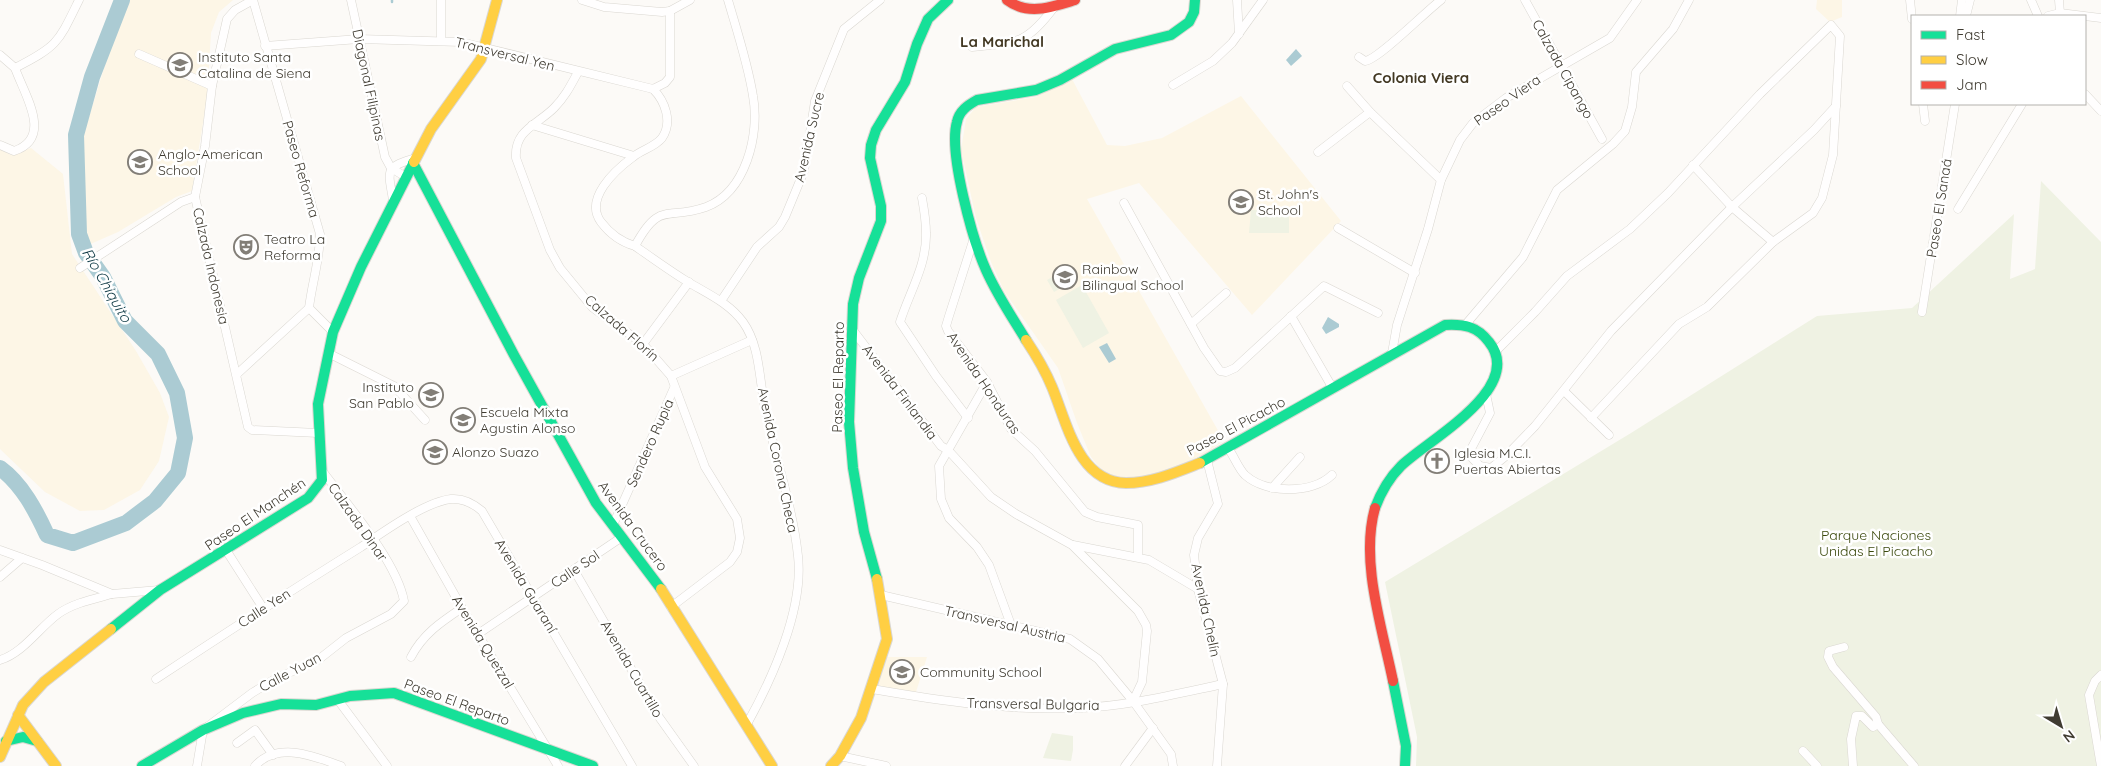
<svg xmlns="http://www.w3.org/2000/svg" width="2101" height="766" font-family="Quicksand,sans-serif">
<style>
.built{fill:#fdf6e6}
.green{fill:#eff2e3}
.water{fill:#abcbd3}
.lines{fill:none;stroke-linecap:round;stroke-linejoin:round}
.stream{stroke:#abcbd3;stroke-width:2.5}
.river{stroke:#abcbd3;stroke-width:16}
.street-casing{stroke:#dad7d1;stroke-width:9}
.fast-casing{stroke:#dad7d1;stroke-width:12}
.slow-casing{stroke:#dad7d1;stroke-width:12}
.jam-casing{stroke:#dad7d1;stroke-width:12}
.street{stroke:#fffefe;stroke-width:8}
.fast{stroke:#16e098;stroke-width:10}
.slow{stroke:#ffcf43;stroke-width:10}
.jam{stroke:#f24e42;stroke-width:10}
.labels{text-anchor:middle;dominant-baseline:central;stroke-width:5;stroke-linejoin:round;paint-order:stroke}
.street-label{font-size:14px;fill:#403c32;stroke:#fff}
.poi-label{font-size:14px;fill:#403c32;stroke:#fff;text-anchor:start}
.park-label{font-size:14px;fill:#3b490d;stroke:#fff}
.neighbourhood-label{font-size:15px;font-weight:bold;fill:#433924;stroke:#fff}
.water-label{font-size:15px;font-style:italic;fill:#103b46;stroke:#fff}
</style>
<rect width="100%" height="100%" fill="#fcfaf7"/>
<g class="built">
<path d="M 130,0 L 233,0 L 219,12 L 211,33 L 207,98 L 192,191 L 176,197 L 118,232 L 86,246 L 83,136 L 110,49 Z"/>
<path d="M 1817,0 L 1842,0 L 1842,17 L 1830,22 L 1816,9 Z"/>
<path d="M 1072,79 L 1107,145 L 1125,146 L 1162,138 L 1241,96 L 1341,221 L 1252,315 L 1139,183 L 1087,199 L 1224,441 L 1194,460 L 1148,477 L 1117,479 L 1105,474 L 1091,457 L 1077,423 L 1058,368 L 1004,291 L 991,262 L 976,218 L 961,150 L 966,119 L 976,107 L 1036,97 Z"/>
<path d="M 31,148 L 63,174 L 72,254 L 136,351 L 160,393 L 169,417 L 159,461 L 140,490 L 104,510 L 80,511 L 45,492 L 0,449 L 0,149 L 11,155 Z"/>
<path d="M 887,657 L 927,657 L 916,692 L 877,687 Z"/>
</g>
<g class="green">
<path d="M 2041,181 L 2101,242 L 2101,766 L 1416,766 L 1417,737 L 1385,582 L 1631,433 L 1817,316 L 1912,308 L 2014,214 L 2010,279 L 2035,269 Z"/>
<path d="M 1251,210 L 1289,210 L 1289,233 L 1249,233 Z"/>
<path d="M 1068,268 L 1075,280 L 1054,292 L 1047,280 Z"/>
<path d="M 1082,285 L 1109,333 L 1083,348 L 1056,300 Z"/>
<path d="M 1052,733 L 1073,736 L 1073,750 L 1071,761 L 1043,758 Z"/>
</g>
<g class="water">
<path d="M 1296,49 L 1302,56 L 1291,66 L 1286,60 Z"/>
<path d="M 1328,317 L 1339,324 L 1339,327 L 1326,334 L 1322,328 Z"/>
<path d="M 1107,343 L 1116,359 L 1109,363 L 1099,347 Z"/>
</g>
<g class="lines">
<path class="stream" d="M 392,0 L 392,2"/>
<path class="river" d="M 0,468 C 22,484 36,511 47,535 L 73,543 L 126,523 L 155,501 L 178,473 L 185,438 L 177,393 L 158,354 L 125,321 L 103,277 L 86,253 L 79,234 L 76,135 L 92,77 L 122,0"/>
<defs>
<g id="street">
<path d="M 253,0 L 235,10 L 227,19 L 212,86 L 205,146 L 195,197 L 248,427 L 252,430 L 318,433"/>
<path d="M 253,0 L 320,234 C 320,259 312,283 309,308 L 333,332"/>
<path d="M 351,0 L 385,157 L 391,168 L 406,177"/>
<path d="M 441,0 L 441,39"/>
<path d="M 582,0 L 604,7 L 662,12 L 670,11 L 690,0"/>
<path d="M 1237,0 L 1239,34"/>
<path d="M 1525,0 L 1602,139"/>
<path d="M 1910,0 L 1912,19"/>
<path d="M 2031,0 L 2038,16"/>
<path d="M 2059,0 L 2060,13"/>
<path d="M 1960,16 L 1962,0"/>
<path d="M 1966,16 L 1970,0"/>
<path d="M 2048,16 L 2060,13 L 2101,18"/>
<path d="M 265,46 L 359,39 L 461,42 L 653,89"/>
<path d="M 972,47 C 1018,42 1026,45 1055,6"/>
<path d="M 139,54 L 212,86"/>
<path d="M 0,55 L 15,68"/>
<path d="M 1359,57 L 1365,61 C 1378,60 1426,11 1441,0"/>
<path d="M 578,72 C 571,85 565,97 554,108 C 537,125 514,130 516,158 L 550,250 L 560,268 L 592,307 L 643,344 L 671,376 L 705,467 L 737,519 L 740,538 L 737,552 L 730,562 L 671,607"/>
<path d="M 1173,85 L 1213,61 L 1232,43 L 1263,0"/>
<path d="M 1347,86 L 1370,112 L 1441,180"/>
<path d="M 653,89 C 665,101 673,122 662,138 C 655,147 641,150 633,157 C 614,171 584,199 601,222 C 610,234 621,242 635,246 C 652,258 670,271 688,282 C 708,294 729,303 743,322 C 761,347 759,383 766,413 C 776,460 793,508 798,556 C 804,609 772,679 747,724"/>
<path d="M 653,89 L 665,83 L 670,77 L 670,11"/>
<path d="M 2085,94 L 2101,111"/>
<path d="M 1923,104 L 1925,121"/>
<path d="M 532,125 L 634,156"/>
<path d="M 0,145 L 14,151 C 54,138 24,94 15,68 C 58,46 58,43 79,0"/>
<path d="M 1318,152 L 1370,112"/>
<path d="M 1693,165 L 1732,207 L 1773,242"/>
<path d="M 922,198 C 924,209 926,221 926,233 C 927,265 909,293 900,322 L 936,376 L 968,418"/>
<path d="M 393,200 C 388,170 384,167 416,158"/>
<path d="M 1124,203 L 1204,348 L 1220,371 L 1226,372 L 1235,368 L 1324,286 L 1378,313"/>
<path d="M 1958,209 L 2022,104"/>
<path d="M 1338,228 L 1415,273"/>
<path d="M 974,238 L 949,316 L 946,326 L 948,331 L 987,382 L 1011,429 L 1035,451 L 1085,512 L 1097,517 L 1138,525 L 1138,557"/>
<path d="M 635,246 C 660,200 666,221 706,207 C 746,192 760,134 753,96 C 748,64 737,31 728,0"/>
<path d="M 80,268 L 181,202 L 195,197"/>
<path d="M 721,301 L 757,247 L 779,227 L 785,217 L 804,171 L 815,101 L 844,29 L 880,0"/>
<path d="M 1922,312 L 1955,104"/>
<path d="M 1291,316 L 1332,387"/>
<path d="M 1191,324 L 1226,293"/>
<path d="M 1466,324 L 1523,257 L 1557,190 L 1613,144 L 1625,131 L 1632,107 L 1636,72 L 1673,29 L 1689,0"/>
<path d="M 852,329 L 941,446 L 948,450 L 991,497 L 1016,514 L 1072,545 L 1138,611 L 1146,625 L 1147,631 L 1142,682 L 1133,701"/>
<path d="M 643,344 L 689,282"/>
<path d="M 1496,351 L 1535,312 L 1567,276 L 1630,229 L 1668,193 L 1760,94 L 1831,25 L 1840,36 L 1833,155 L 1822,198 L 1813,213 L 1773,242 L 1707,307 L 1679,324 L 1591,418"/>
<path d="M 328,353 L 394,386 L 425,420"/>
<path d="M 1392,353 L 1397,325 L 1428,229 L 1441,180 L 1460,140 L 1473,123 L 1506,98 L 1610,38 L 1637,0"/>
<path d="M 237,374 L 309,308"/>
<path d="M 671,376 L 752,340"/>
<path d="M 987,382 L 939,466 L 941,499 L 949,518 L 977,547 L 989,565 L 1011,625"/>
<path d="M 1564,391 L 1609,435"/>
<path d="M 1486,394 L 1490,413 L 1470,451 L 1471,457 L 1480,466 L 1491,468 L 1506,456 L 1535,426 L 1611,331 L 1732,207 L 1814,130 L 1836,106"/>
<path d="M 1228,448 C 1234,456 1238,468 1245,475 C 1266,494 1312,494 1332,475"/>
<path d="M 1207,460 L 1218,504 L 1198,538 L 1194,555 L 1198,589 L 1223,684 L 1217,766"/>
<path d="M 1272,488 L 1300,457"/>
<path d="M 410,516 L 462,608 L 558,766"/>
<path d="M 613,525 L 674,388"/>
<path d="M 1073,545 L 1149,560 L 1198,589"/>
<path d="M 0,550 L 42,565 L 112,594 L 159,590"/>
<path d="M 226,550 L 263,608"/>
<path d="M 574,570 L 659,717 L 694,766"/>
<path d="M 0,577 L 22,558"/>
<path d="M 881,595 L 1070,639 L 1098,659 L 1133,701 L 1171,754 L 1173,766"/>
<path d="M 478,634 L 622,537"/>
<path d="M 1844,647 L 1829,651 L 1828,657 L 1833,667 L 1876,717 L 1878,724 L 1873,727 L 1862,716 L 1856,716 L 1851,739 L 1853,766"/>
<path d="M 411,657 C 423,634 441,622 462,608"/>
<path d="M 0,660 C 23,653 39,628 58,614 C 73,603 94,599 112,594"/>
<path d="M 156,679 C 224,634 292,590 361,547 C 383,532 425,502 451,499 C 463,498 474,504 482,511 L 632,766"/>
<path d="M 872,689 C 941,701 1010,711 1080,708 C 1128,706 1176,694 1223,684"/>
<path d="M 338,700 L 387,766"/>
<path d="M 1878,724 L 1914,766"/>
<path d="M 237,743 L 255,730 L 273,755"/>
<path d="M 1803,751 L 1817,766"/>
<path d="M 840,756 L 886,766"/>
<path d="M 197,766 L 203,730 L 252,693 L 275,679 L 318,660 L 346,638 L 391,614 L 404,601 C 397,562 347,504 323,472"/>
<path d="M 255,766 C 278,741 314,756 341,766"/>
<path d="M 1125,766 L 1153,728"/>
<path d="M 2101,766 L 2089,695 L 2095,681 L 2101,675"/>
</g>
<g id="fast">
<path d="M 413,163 L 514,355 L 596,503 L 661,589"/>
<path d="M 1026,340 C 1012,317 997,295 986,270 C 973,241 948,152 957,122 C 959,111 968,105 977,100 L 1036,90 L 1060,80 L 1115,49 L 1171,35 L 1189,22 L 1194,12 L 1195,0"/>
<path d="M 1200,463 L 1445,325 C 1464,324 1477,326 1489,342 C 1526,388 1428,440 1401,466 C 1389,478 1381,492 1375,508"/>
<path d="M 877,579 L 864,532 L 853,468 L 849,422 L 853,304 L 859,278 L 881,221 L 881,206 L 870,158 L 871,145 L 876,130 L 905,82 L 917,44 L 928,19 L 948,0"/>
<path d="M 111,629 L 160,590 L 308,498 L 322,480 L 318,404 L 333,332 L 361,267 L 414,162"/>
<path d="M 1393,681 L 1406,746 L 1405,766"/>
<path d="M 6,741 L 23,737 L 37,741"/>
<path d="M 142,766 L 203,730 L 243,713 L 281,704 L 316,705 L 350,696 L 394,693 L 593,766"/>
</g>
<g id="slow">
<path d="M 414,162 L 431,129 L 481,59 L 497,0"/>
<path d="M 1026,340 C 1036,355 1045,370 1052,387 C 1067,423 1078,482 1126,483 C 1152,483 1177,472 1200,463"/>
<path d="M 661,589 L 772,766"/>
<path d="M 18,715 L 56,766"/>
<path d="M 0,757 L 23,705 L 44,682 L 111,629"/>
<path d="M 831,766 L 840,756 L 861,718 L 887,639 L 877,579"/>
</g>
<g id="jam">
<path d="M 1007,0 C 1028,16 1052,7 1075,0"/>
<path d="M 1375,508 C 1360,561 1382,627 1393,681"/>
</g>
</defs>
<use href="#street" class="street-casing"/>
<use href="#fast" class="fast-casing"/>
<use href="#slow" class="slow-casing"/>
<use href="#jam" class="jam-casing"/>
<use href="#street" class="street"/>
<use href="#fast" class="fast"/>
<use href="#slow" class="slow"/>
<use href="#jam" class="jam"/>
</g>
<defs>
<symbol id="school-ring" viewBox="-11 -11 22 22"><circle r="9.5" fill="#fff" stroke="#827e77" stroke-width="1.5"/><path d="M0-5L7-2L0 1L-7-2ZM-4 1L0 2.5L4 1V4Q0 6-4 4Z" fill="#827e77"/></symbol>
<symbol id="theatre-ring" viewBox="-11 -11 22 22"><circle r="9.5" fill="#fff" stroke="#827e77" stroke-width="1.5"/><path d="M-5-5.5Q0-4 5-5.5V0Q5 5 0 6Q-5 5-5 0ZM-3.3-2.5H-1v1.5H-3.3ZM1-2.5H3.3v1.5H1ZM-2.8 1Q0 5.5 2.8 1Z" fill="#827e77"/></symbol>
<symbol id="university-ring" viewBox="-11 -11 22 22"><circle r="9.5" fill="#fff" stroke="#827e77" stroke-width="1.5"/><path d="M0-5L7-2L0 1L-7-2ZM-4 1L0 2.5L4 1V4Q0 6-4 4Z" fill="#827e77"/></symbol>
<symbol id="church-ring" viewBox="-11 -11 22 22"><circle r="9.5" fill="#fff" stroke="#827e77" stroke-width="1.5"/><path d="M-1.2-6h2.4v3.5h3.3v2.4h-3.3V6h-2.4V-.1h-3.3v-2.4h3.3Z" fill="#827e77"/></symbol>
</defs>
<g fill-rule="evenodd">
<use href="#school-ring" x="166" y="51" width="28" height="28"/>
<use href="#school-ring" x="126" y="148" width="28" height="28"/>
<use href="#school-ring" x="1227" y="188" width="28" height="28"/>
<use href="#theatre-ring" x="232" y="233" width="28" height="28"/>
<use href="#school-ring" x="1051" y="263" width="28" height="28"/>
<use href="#school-ring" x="417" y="381" width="28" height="28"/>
<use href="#university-ring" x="449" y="406" width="28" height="28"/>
<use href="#school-ring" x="421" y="438" width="28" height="28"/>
<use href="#church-ring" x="1423" y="447" width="28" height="28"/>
<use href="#school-ring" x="888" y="658" width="28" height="28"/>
</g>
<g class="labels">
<g class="street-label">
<text transform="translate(505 54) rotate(14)">Transversal Yen</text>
<text transform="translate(1563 69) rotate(61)">Calzada Cipango</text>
<text transform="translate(369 85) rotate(78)">Diagonal Filipinas</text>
<text transform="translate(1507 100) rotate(-35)">Paseo Viera</text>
<text transform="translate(809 137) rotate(-77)">Avenida Sucre</text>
<text transform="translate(301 169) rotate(74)">Paseo Reforma</text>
<text transform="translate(1939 208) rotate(-81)">Paseo El Sanaá</text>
<text transform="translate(211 266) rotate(77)">Calzada Indonesia</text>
<text transform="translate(622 328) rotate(41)">Calzada Florín</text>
<text transform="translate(838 377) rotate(-89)">Paseo El Reparto</text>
<text transform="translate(984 383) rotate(56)">Avenida Honduras</text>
<text transform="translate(900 392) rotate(53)">Avenida Finlandia</text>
<text transform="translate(1236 426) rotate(-28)">Paseo El Picacho</text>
<text transform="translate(650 443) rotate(-66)">Sendero Rupia</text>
<text transform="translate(778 460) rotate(78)">Avenida Corona Checa</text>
<text transform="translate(255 514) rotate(-34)">Paseo El Manchén</text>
<text transform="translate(358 522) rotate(55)">Calzada Dinar</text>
<text transform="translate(633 526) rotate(54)">Avenida Crucero</text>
<text transform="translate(575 569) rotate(-34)">Calle Sol</text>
<text transform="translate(526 586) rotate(59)">Avenida Guaraní</text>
<text transform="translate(264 608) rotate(-33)">Calle Yen</text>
<text transform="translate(1206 610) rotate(78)">Avenida Chelín</text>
<text transform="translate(1005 624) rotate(13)">Transversal Austria</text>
<text transform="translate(483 642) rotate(59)">Avenida Quetzal</text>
<text transform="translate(632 669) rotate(60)">Avenida Cuartillo</text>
<text transform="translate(290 672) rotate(-28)">Calle Yuan</text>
<text transform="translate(457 702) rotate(20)">Paseo El Reparto</text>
<text transform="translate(1033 704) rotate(1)">Transversal Bulgaria</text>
</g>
<g class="poi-label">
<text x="198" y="57">Instituto Santa<tspan x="198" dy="16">Catalina de Siena</tspan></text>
<text x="158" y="154">Anglo-American<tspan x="158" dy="16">School</tspan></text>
<text x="1258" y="194">St. John's<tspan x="1258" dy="16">School</tspan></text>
<text x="264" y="239">Teatro La<tspan x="264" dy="16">Reforma</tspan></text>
<text x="1082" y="269">Rainbow<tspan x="1082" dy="16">Bilingual School</tspan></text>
<text x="414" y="387" text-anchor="end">Instituto<tspan x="414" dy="16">San Pablo</tspan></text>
<text x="480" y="412">Escuela Mixta<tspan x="480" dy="16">Agustin Alonso</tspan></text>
<text x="452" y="452">Alonzo Suazo</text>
<text x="1454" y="453">Iglesia M.C.I.<tspan x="1454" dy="16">Puertas Abiertas</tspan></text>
<text x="920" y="672">Community School</text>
</g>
<g class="park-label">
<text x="1876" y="535">Parque Naciones<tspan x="1876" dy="16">Unidas El Picacho</tspan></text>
</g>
<g class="neighbourhood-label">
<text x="1002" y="41">La Marichal</text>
<text x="1421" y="77">Colonia Viera</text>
</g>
<g class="water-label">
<text transform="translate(107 285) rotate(60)">Río Chiquito</text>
</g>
</g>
<rect x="1911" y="15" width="175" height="90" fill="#ffffff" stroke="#b3b1ad"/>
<rect x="1921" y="31" width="25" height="8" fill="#16e098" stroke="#b3b1ad"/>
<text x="1956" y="40" font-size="15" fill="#403c32">Fast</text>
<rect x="1921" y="56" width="25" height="8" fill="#ffcf43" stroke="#b3b1ad"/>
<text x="1956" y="65" font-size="15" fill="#403c32">Slow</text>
<rect x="1921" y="81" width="25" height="8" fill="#f24e42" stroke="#b3b1ad"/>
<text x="1956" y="90" font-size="15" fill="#403c32">Jam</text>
<g transform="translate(2061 726) rotate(142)" stroke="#ffffff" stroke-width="4" paint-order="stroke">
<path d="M0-4L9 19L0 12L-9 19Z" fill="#403c32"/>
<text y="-8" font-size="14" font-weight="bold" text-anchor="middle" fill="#403c32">N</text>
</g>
</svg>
